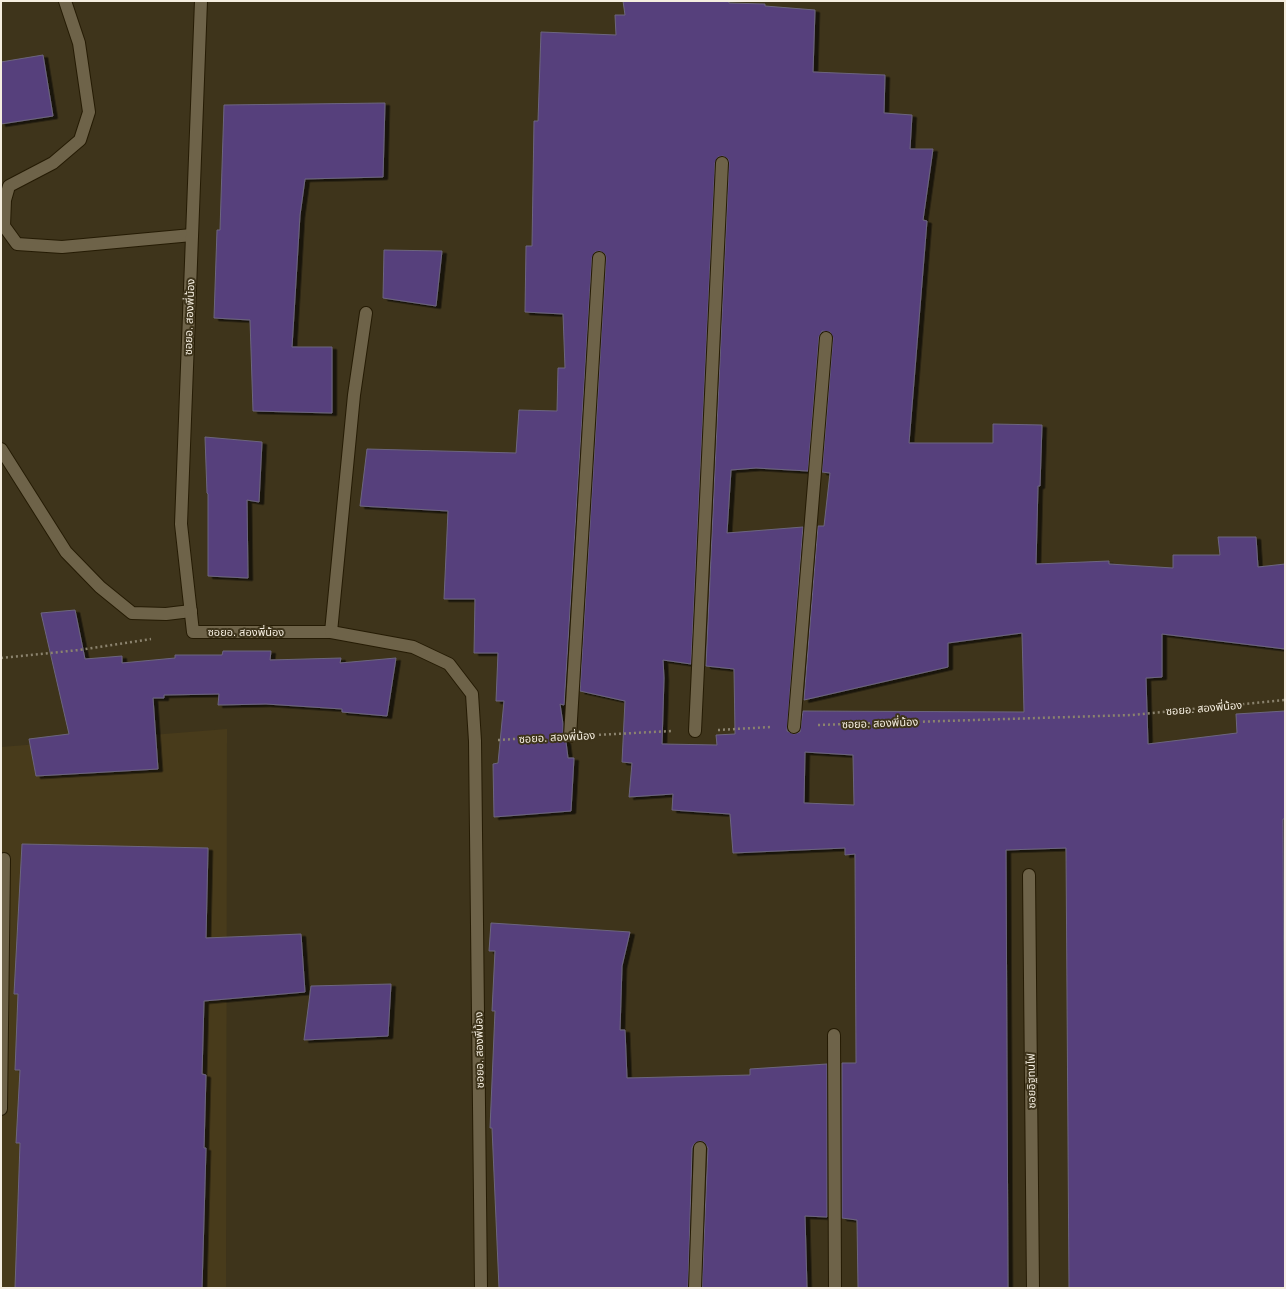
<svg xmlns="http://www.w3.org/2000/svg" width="1286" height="1289" font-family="Helvetica,'Noto Sans Thai',sans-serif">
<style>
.built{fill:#483b1b}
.building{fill:#56407c;stroke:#6c657e;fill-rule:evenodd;filter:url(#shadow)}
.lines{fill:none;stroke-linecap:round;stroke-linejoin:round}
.service-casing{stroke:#251b04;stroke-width:14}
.minor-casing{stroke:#251b04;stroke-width:14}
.path{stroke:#8b836e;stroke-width:2.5;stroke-dasharray:2 3;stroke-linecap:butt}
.service{stroke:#6e6349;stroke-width:12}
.minor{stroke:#6e6349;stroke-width:12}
.labels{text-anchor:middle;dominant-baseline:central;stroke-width:4;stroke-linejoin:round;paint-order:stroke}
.street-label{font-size:11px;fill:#f5eee0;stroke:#3e341b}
</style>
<defs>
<filter id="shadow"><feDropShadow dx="4.5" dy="2.5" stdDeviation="0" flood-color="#0009"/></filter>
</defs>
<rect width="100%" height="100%" fill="#3e341b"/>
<path class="built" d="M 227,729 L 226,1288 L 1,1288 L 1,747 Z"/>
<g class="building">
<path d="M 623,1 L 729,1 L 729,3 L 765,4 L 765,6 L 815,10 L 813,72 L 885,75 L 884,113 L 912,115 L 910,149 L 933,149 L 923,220 L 927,221 L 909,443 L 993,443 L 993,424 L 1042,425 L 1040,486 L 1038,486 L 1036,564 L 1109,561 L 1109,564 L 1173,568 L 1173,555 L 1220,555 L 1218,537 L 1256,537 L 1258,567 L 1285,564 L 1285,649 L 1162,634 L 1162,677 L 1146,678 L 1148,744 L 1237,733 L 1236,714 L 1285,711 L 1285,819 L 1283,819 L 1285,1288 L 1069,1288 L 1066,848 L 1006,850 L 1008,1288 L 858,1288 L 857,1220 L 842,1218 L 842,1063 L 856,1063 L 855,854 L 845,855 L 845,848 L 733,853 L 730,814 L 672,810 L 673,794 L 629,797 L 632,763 L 622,762 L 625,701 L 580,691 L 606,258 L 605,254 L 600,251 L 595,252 L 592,258 L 564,705 L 560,704 L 563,724 L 563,736 L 566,742 L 568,758 L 574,758 L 571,811 L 494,817 L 493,764 L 498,763 L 504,701 L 496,701 L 498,653 L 474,653 L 475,599 L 444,599 L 448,511 L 360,506 L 367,449 L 516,453 L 519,410 L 557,411 L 558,368 L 565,368 L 563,314 L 525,312 L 526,246 L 532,246 L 534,121 L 538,121 L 541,32 L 616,35 L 615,15 L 625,15 ZM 723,156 L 728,159 L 729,163 L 706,666 L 734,669 L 735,734 L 716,735 L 717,745 L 662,744 L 664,678 L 663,660 L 691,664 L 715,163 L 718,157 ZM 822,331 L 830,332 L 833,338 L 822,472 L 830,473 L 824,526 L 818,526 L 804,700 L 948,667 L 948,643 L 1022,633 L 1024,712 L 803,711 L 800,732 L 794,734 L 787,731 L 803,527 L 727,533 L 731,470 L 756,468 L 808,471 L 819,337 ZM 805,752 L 853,755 L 854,805 L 804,803 Z"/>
<path d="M 43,55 L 53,116 L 1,124 L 1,62 Z"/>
<path d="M 385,103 L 383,177 L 305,179 L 300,215 L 292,347 L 332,347 L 332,413 L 253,411 L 250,320 L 214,318 L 217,230 L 220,230 L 224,105 Z"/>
<path d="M 384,250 L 442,251 L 436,306 L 383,298 Z"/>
<path d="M 205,437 L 262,442 L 259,502 L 247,500 L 248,578 L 208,576 L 208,494 L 207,493 Z"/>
<path d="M 75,610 L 85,659 L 122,656 L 122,663 L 175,658 L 175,655 L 222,655 L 223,651 L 271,651 L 270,660 L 341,658 L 340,663 L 396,658 L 387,716 L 342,712 L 342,709 L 266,704 L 218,705 L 219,694 L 164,695 L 164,698 L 153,698 L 158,769 L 36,776 L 29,739 L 69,734 L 41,613 Z"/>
<path d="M 22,844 L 208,848 L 206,938 L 301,934 L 305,992 L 204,1001 L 202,1074 L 206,1075 L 204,1148 L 206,1148 L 202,1288 L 15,1288 L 20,1143 L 16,1143 L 20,1070 L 15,1070 L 18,994 L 14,994 Z"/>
<path d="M 491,923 L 630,932 L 622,966 L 620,1030 L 625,1030 L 627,1078 L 750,1075 L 750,1069 L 827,1064 L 827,1217 L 805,1216 L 807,1288 L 702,1288 L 708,1148 L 704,1142 L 700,1141 L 694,1144 L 692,1148 L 688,1288 L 499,1288 L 492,1128 L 490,1128 L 495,1011 L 492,1011 L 495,951 L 489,951 Z"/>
<path d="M 391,984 L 388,1036 L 304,1040 L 311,986 Z"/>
</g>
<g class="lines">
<defs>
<g id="service">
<path d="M 65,1 L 79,43 L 89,112 L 80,140 L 53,163 L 9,186 L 5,200 L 4,226 L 17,244 L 62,247 L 192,235"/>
<path d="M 1,449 L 66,552 L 100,587 L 132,613 L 166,614 L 191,611"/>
<path d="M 794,727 L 826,338"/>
<path d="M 1029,875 L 1033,1288"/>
</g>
<g id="minor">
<path d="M 201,1 L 181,524 L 193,632 L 331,632 L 413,647 L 449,664 L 472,694 L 475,741 L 481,1288"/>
<path d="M 331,632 L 354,395 L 366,313"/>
<path d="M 695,731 L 722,163"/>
<path d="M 570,736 L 599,258"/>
<path d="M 834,1035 L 835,1288"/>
<path d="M 1,1109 L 4,859"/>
<path d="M 695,1288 L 700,1148"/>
</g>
</defs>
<use href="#service" class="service-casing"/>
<use href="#minor" class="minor-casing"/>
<g class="path">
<path d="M 1,658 L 79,650 L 151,639"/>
<path d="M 818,725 L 1132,715 L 1285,700"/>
<path d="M 718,730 L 771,727"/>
<path d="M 594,735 L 673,731"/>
<path d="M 498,740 L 547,737"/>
</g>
<use href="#service" class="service"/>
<use href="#minor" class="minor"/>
</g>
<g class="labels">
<g class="street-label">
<text transform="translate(189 317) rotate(-88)">ซอยอ. สองพี่น้อง</text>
<text x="246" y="632">ซอยอ. สองพี่น้อง</text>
<text transform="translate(1204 708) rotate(-5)">ซอยอ. สองพี่น้อง</text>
<text transform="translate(880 723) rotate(-2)">ซอยอ. สองพี่น้อง</text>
<text transform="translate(557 737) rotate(-3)">ซอยอ. สองพี่น้อง</text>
<text transform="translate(479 1050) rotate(-91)">ซอยอ. สองพี่น้อง</text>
<text transform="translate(1031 1081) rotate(-91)">ซอยอิฐทนไฟ</text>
</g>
</g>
<rect width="1286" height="1289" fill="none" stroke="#f5eee0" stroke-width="4"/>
</svg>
